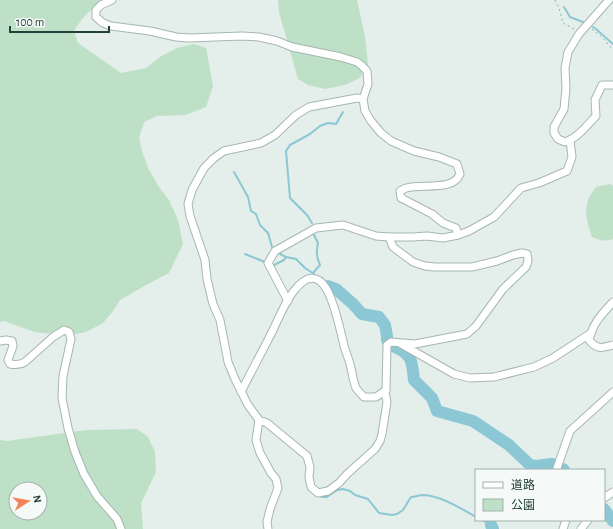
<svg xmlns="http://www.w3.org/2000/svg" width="613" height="529" font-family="'Alegreya Sans','Noto Sans JP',sans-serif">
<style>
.green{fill:#bde0c7;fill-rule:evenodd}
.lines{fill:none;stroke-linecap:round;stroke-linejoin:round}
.stream{stroke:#8bc7d4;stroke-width:2}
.river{stroke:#8bc7d4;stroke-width:12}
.minor-casing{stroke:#a6b7b1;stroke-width:9}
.path{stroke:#84b3a5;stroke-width:1;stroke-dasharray:2 3;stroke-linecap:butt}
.minor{stroke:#fff;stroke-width:7}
</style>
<rect width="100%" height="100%" fill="#e4eeea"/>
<g class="green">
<path d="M 0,0 L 105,0 C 91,8 82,17 74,31 L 78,43 L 121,73 L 146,68 L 160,57 L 177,48 L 194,44 L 206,48 L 213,86 L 206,107 L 185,115 L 157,116 L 144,122 L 139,138 L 143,154 L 149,170 L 159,187 L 169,200 L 178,220 L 183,244 L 169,273 L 146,285 L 120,300 L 113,311 L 103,323 L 86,332 L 67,336 L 35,332 L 4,321 L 0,322 Z"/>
<path d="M 278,0 L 357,0 L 365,36 L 368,65 L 360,78 L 345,85 L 325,89 L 308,85 L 298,79 L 279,12 Z"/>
<path d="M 610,184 L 613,186 L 613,239 C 605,242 599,240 592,237 C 585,216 582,205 596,187 Z"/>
<path d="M 137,429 L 148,437 L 155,452 L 156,472 L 141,503 L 143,529 L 0,529 L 0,440 L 7,441 L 87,430 ZM 16,489 L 40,489 L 40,513 L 16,513 Z"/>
</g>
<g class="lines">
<g class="stream">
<path d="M 564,7 L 570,17 L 583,22"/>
<path d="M 593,27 L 596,29 L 613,44"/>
<path d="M 234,172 L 248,197 L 251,211 L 256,214 L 260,225 L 268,233 L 272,247"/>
<path d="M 312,223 L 307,215 L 290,198 L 286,151 L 290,145 L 310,134 L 320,126 L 328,123 L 336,124 L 343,112"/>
<path d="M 245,254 L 265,262"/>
<path d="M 280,254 L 286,257 L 296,259 L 305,268 L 314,274"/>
<path d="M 274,265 L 284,260 L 286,257"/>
<path d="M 313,273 L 320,265 C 316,257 316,251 318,243 L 314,235"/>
<path d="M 322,497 L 327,497 L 337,490 L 343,489 L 350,491 L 355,495 L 368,499 L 379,513 L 392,515 L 397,514 L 403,510 L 411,497 C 415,497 419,495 423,495 C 442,496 460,508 476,517"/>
<path d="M 482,520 L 491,525"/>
</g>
<g class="river">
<path d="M 328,286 L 336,289 L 353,304 L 362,314 L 379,317 L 385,325 L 387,336 L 387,340"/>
<path d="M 395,347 C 413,355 412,362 414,380 L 432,398 L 437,411 L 473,421 L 509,445 L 530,465 L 536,466 L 552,464"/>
<path d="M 563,469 L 564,470"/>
<path d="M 604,509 L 613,521"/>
<path d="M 491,525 L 493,529"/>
</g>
<defs>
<g id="minor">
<path d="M 112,0 L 101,5 L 96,10 L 96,17 L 103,23 L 111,26 L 150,31 L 176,37 L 189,38 L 242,36 L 259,37 L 277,41 L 292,47 L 341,57 L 357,62 L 361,65 L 367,71 L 368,84 L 363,99 L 365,111 L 371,121 L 381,133 L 391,141 L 414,151 L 439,157 L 457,164 L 460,174 C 453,192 422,183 406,188 C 404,189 402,190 400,191 L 401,198 L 432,214 L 443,223 L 456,228 L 458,235 L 443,238 L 427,236 L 413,237 L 389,237 L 393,247 L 413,262 L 425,266 L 435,267 L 472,267 L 497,261 L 513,255 L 522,253 L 527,254 L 528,261 L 526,267 L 503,289 L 476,326 L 467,334 L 415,344 L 391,342 L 387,345 L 386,390 L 385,392 L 387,402 L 382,434 L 380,441 L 375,449 L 347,474 L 339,483 L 328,491 L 318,493 L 311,487 L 309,477 L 310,467 L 307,456 L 267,423 L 259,420 L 248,405 L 235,379 L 228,362 L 220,320 L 213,304 L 207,279 L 205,260 L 190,216 L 188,204 L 192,190 L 204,168 L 214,158 L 224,151 L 261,143 L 275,135 L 296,115 L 309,107 L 357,98 L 363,99"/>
<path d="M 609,0 L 579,34 L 568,52 L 565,68 L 566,88 L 564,109 L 554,127 L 554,133 L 558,139 L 565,142 C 578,138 587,125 596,116 L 595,100 L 602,85 L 613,85"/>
<path d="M 458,235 L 469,231 L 494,217 L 521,188 L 539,183 L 567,171 L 572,157 L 570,140"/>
<path d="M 288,301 L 268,263 L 275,251 L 316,228 L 343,225 L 376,236 L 389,237"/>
<path d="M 613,302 C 601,315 593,323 589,340 C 597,350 602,348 613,345"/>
<path d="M 0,341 L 6,340 L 12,341 L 13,346 L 8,360 L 10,364 C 15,365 20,365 25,362 L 53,337 L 64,330 L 69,332 L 71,339 L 63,376 L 62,398 L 68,428 L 75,452 L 84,474 L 97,496 L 117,519 L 121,529"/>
<path d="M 401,344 L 454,374 L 470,378 L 494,377 L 534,367 L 553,358 L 591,333"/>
<path d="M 241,392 C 251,372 262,352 272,332 C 279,318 284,304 293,292 C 326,249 337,319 343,341 C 344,349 348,356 350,364 C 352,371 353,381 356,388 C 358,391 361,394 364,397 L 376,397 L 386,390"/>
<path d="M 259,420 L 256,440 L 260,453 L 271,473 L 276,479 L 278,488 L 270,509 L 267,522 L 268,529"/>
<path d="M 558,470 L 557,468 L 570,431 L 613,392"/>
<path d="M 604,498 L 613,492"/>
<path d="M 563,529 L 566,520"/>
<path d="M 581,529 L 588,520"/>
</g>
</defs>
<use href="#minor" class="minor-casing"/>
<g class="path">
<path d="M 555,0 L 559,8 L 563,23 L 574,29"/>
<path d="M 592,29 L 602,37 L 613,50"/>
</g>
<use href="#minor" class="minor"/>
</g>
<rect x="475" y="469" width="130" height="52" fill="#f5faf8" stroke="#a1b0ac"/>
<rect x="483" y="482" width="20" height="6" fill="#ffffff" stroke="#a1b0ac"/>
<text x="511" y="489" font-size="12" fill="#234139">道路</text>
<rect x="483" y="499" width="20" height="12" fill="#bde0c7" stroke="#a1b0ac"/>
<text x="511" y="509" font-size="12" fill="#234139">公園</text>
<g transform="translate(28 501) rotate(78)"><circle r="19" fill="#f5faf8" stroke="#a1b0ac"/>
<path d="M0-3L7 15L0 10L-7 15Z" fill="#f6845a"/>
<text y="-6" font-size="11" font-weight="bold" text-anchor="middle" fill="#234139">N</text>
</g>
<path d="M10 26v6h99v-6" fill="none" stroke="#234139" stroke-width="2"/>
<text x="16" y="26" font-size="12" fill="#234139" stroke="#f5faf8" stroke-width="3" paint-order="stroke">100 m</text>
</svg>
